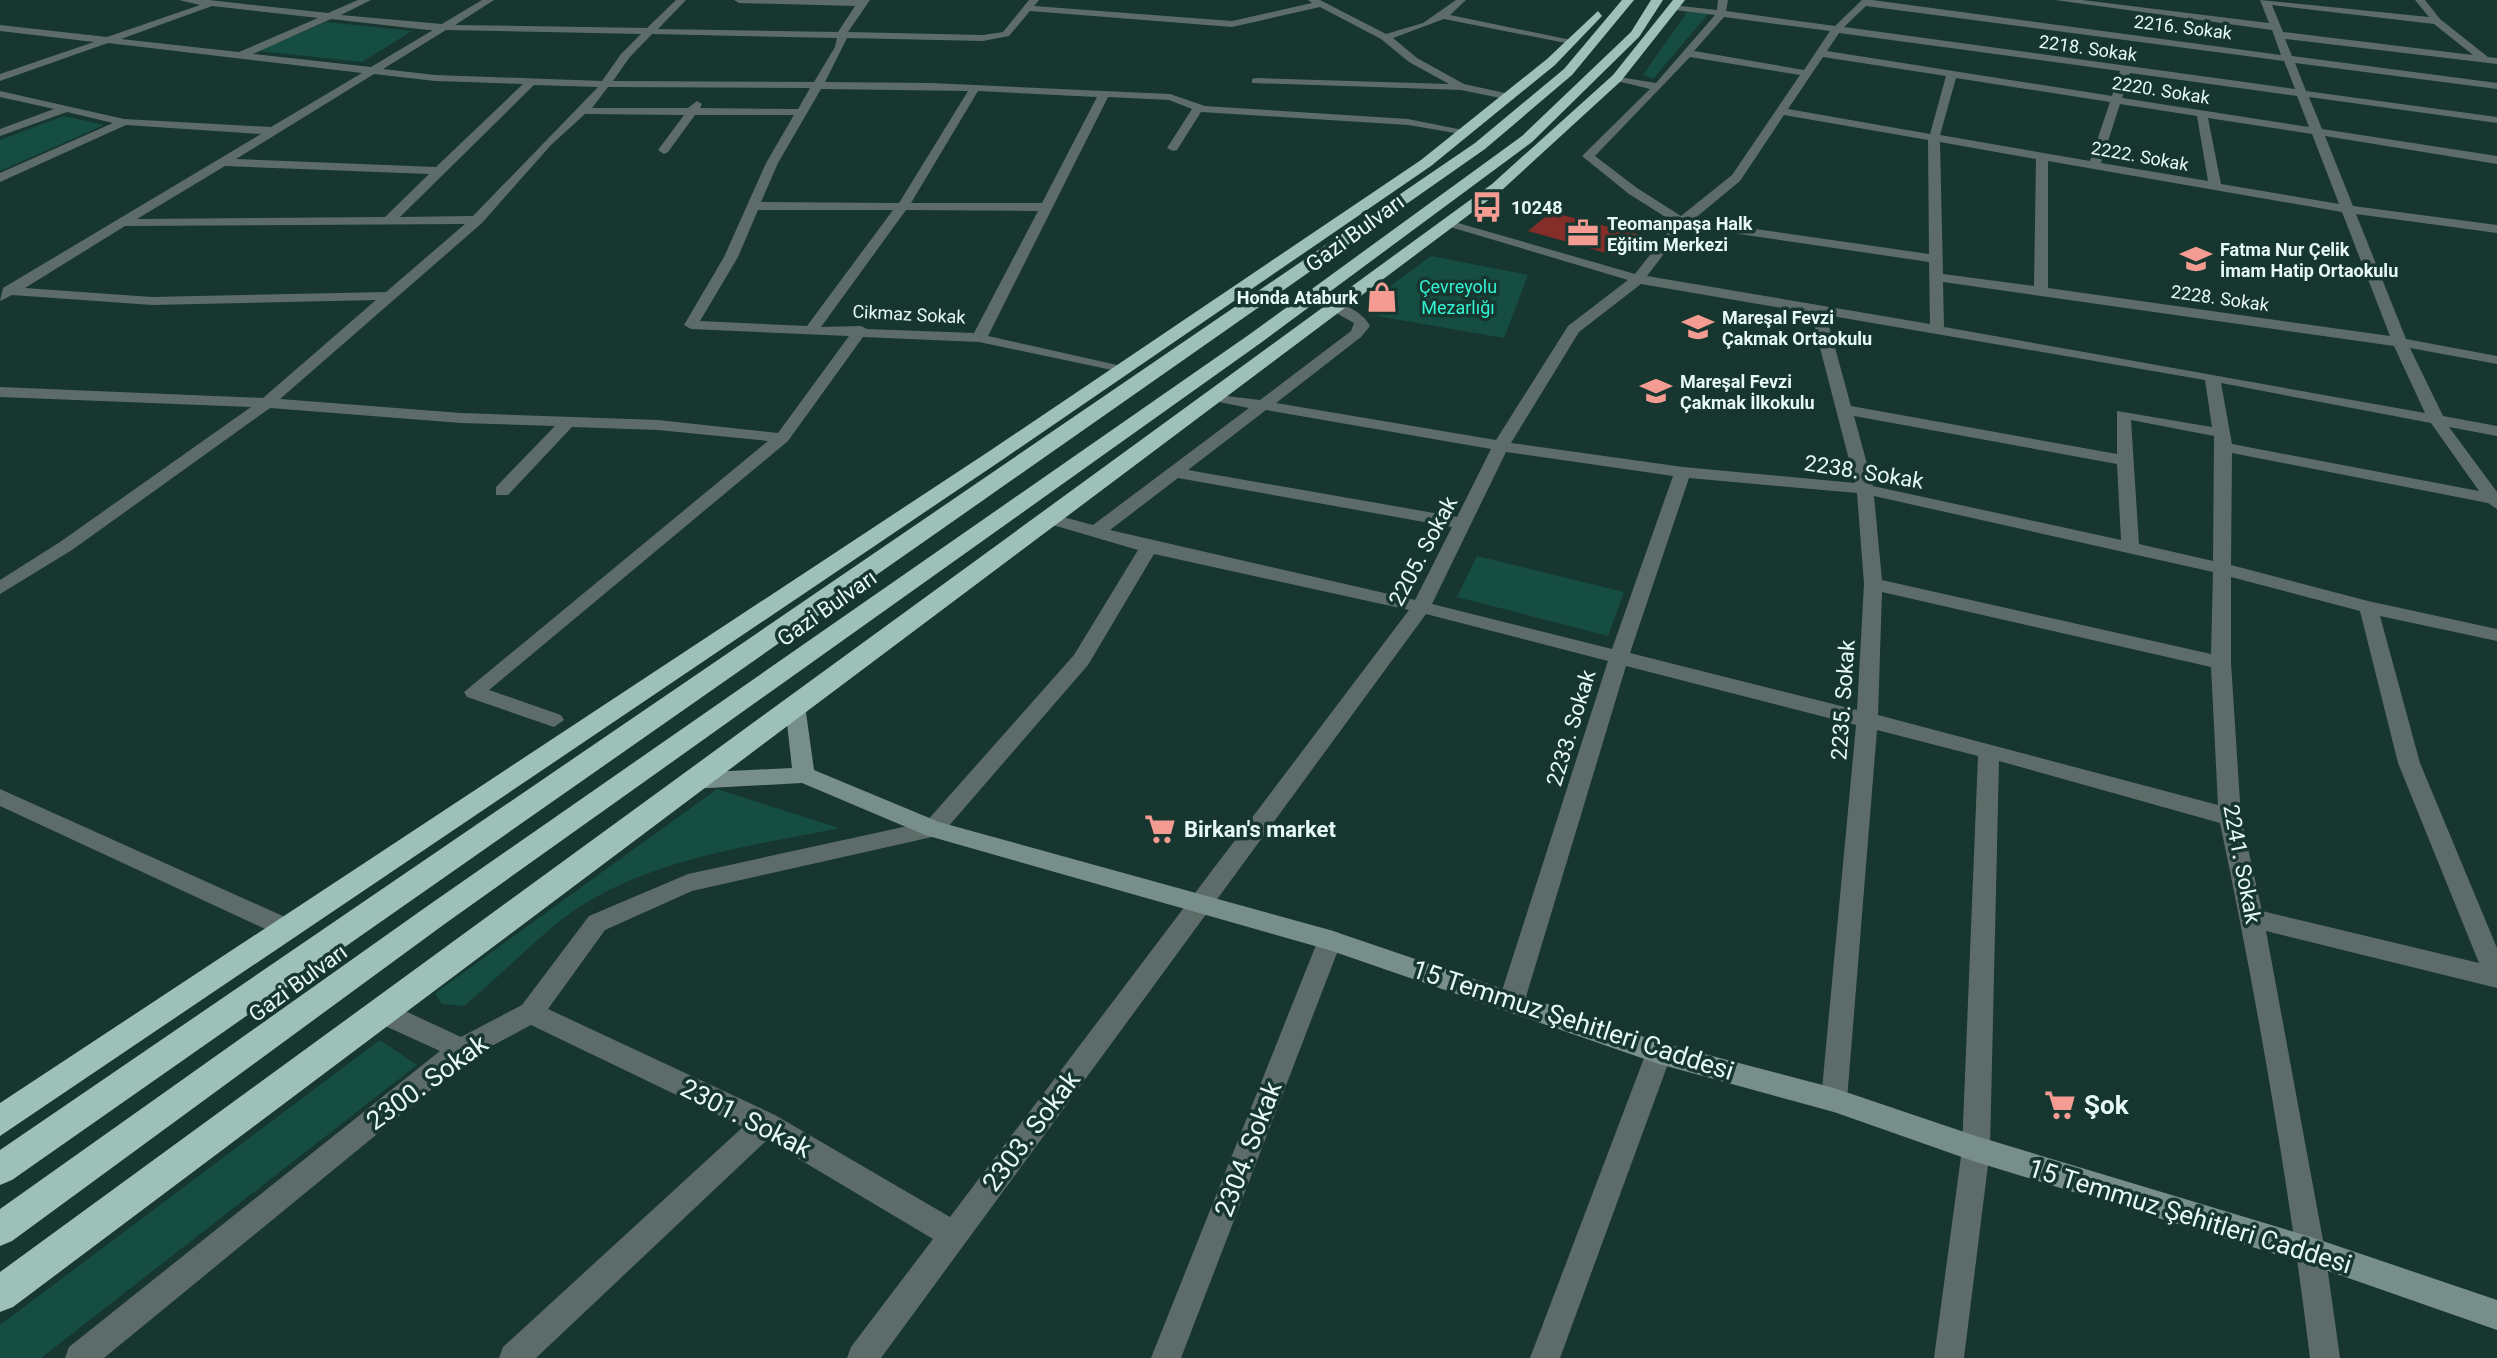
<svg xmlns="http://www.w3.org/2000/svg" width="2497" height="1358" font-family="Roboto,sans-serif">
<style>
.green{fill:#164d43}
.building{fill:#842d29}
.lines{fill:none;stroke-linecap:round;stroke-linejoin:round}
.street{fill:#5e6c69;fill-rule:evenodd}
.secondary{fill:#788e89;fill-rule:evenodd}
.highway{fill:#9dc0b7;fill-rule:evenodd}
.labels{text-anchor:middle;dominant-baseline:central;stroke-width:7;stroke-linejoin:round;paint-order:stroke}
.far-street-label{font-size:18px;fill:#e7f9f4;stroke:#16362f}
.far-poi-label{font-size:18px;font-weight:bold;fill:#e7f9f4;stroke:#16362f;text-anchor:start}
.far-park-label{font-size:18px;fill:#33f2d2;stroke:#16362f}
.street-label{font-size:22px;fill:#e7f9f4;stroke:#16362f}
.poi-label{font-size:22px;font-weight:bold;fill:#e7f9f4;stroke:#16362f;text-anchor:start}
.near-street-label{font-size:26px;fill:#e7f9f4;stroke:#16362f}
.near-poi-label{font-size:26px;font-weight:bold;fill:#e7f9f4;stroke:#16362f;text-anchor:start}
</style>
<rect width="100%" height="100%" fill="#16362f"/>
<g class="green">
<path d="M 1688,11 L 1708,14 L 1653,79 L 1643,75 Z"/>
<path d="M 326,22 L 412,31 L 362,62 L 259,51 Z"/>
<path d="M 64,116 L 104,125 L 0,171 L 0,140 Z"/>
<path d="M 1431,256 L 1528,275 L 1504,338 L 1365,314 L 1381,293 Z"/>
<path d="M 1477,556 L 1624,592 L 1608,636 L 1457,597 Z"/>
<path d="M 717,789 L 839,828 C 744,848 641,859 561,920 C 528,947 497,978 464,1006 L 442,1004 L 435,993 Z"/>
<path d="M 380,1040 L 417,1065 L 41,1358 L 0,1358 L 0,1325 Z"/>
</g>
<path class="building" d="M 1551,212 L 1640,235 L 1617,256 L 1528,231 Z"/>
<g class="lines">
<g class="street">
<path d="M 179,0 L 209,0 L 328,13 L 358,0 L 371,0 L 341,15 L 442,24 L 482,0 L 494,0 L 455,25 L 647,28 L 676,0 L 686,0 L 658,29 L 838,32 L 855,6 L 739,3 L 734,0 L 870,0 L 848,32 L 983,35 L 1003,32 L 1029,0 L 1039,0 L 1034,6 L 1232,21 L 1312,3 L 1308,0 L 1320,0 L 1386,34 L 1423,23 L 1456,0 L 1466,0 L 1450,15 L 1576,41 L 1571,44 L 1444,19 L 1393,38 L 1417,58 L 1464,84 L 1514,95 L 1514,99 L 1510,100 L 1461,90 L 1252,83 L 1252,79 L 1256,78 L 1449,84 L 1409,62 L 1381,39 L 1320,7 L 1232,27 L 1030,11 L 1009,36 L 983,41 L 847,38 L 825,82 L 931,83 L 1170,94 L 1205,106 L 1408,119 L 1473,132 L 1467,135 L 1408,125 L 1201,112 L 1177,150 L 1173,151 L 1167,148 L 1192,109 L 1169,100 L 1108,97 L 988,336 L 1126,367 L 1126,373 L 979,342 L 863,337 L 788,441 L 489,690 L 561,715 L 564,720 L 554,727 L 467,697 L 464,692 L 768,441 L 658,430 L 572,427 L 508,495 L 496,495 L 496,487 L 555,426 L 461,423 L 270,408 L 72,550 L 0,594 L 0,580 L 60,542 L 251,407 L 0,397 L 0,387 L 263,398 L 376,300 L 152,305 L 12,295 L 0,301 L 3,288 L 261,134 L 126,125 L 0,182 L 0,173 L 113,123 L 67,112 L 0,136 L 0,129 L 54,109 L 0,97 L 0,91 L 124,119 L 271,127 L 362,73 L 108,43 L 0,81 L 0,74 L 94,42 L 0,31 L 0,25 L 107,37 L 200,5 ZM 212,6 L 318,18 L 239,52 L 121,39 ZM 331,19 L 428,30 L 433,30 L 371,67 L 253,54 ZM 446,30 L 641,34 L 621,54 L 602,81 L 435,75 L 383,69 ZM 652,34 L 837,38 L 835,47 L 814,82 L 613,81 L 629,58 ZM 374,74 L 435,81 L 523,84 L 436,167 L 236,159 ZM 534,85 L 598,87 L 473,216 L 400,217 ZM 608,87 L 810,88 L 798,109 L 700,108 L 702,104 L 697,101 L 688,108 L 592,108 ZM 821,89 L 968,91 L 899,203 L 761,202 L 778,163 ZM 978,91 L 1097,97 L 1042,203 L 911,203 ZM 585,114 L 684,115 L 658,150 L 664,154 L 668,152 L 695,115 L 794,115 L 766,163 L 724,257 L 684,325 L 691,329 L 849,336 L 778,433 L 658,420 L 461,413 L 280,399 L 482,223 L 551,145 ZM 225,166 L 429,174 L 385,217 L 137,219 ZM 758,210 L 893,210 L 807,326 L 700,321 L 738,257 ZM 906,210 L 1038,211 L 974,333 L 867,329 L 861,326 L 821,327 ZM 465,224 L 386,292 L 152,297 L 25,288 L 125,226 Z"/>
<path d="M 1718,0 L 1728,0 L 1726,11 L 1835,26 L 1862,0 L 1872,0 L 2281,55 L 2272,30 L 2055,0 L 2082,0 L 2269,23 L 2260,0 L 2429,17 L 2415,0 L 2425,0 L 2440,19 L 2488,57 L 2497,58 L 2497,64 L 2285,39 L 2292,56 L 2497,83 L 2497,89 L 2295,63 L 2306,91 L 2497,117 L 2497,123 L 2309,97 L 2322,129 L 2497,156 L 2497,164 L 2325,136 L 2353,206 L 2497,225 L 2497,233 L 2356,214 L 2406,339 L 2497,356 L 2497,364 L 2410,348 L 2443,416 L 2497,426 L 2497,436 L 2449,427 L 2497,492 L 2497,509 L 2488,503 L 2232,453 L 2231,565 L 2368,601 L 2497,629 L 2497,641 L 2380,616 L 2420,763 L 2497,948 L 2497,988 L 2266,931 L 2325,1251 L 2340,1358 L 2310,1358 C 2288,1179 2257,999 2220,823 L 1999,761 L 1990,1149 L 1964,1358 L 1934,1358 L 1962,1149 L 1978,756 L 1877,730 L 1847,1100 L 1843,1109 L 1834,1112 L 1825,1109 L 1821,1100 L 1856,725 L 1626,666 L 1525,1000 L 1521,1008 L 1512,1011 L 1503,1008 L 1499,1000 L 1608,661 L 1426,614 L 881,1358 L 847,1358 L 851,1347 L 933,1239 L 767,1140 L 536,1358 L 499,1358 L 503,1347 L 743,1127 L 531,1025 L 471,1057 L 104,1358 L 65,1358 L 69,1347 L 440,1051 L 372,1020 L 368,1012 L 372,1004 L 381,1001 L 390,1004 L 461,1037 L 522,1005 L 589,916 L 688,874 L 926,822 L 1074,655 L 1138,550 L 1046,523 L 1043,519 L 1046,515 L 1052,514 L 1093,525 L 1249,408 L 1209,400 L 1209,394 L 1260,400 L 1351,331 L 1354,323 L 1331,310 L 1331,304 C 1345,302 1364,314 1370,326 L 1361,337 L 1276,403 L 1496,440 L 1568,326 L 1628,280 L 1440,224 L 1451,221 L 1635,274 L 1675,223 L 1629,194 L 1582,156 L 1650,89 L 1613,80 L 1613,76 L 1656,83 L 1715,15 L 1675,10 L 1672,5 L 1717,10 ZM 2272,5 L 2434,24 L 2473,55 L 2283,32 ZM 1866,6 L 2284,61 L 2295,89 L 1844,27 ZM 1724,17 L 1830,31 L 1804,70 L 1694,51 ZM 1839,33 L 2120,71 L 2112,96 L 1827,51 ZM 1690,57 L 1800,75 L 1732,175 L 1681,216 L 1637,188 L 1595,156 ZM 1823,57 L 1946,76 L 1930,134 L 1788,109 ZM 2130,73 L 2297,96 L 2309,127 L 2122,98 ZM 1956,78 L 2110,102 L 2090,161 L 1940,135 ZM 2120,104 L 2197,116 L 2208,181 L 2101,163 ZM 1784,115 L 1928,140 L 1929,254 L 1693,220 L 1740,181 ZM 2208,118 L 2312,134 L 2339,204 L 2221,184 ZM 1940,142 L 2036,159 L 2034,286 L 1943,274 ZM 2048,161 L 2342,212 L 2390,336 L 2048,288 ZM 1685,226 L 1929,262 L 1930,324 L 1647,276 ZM 1943,282 L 2394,346 L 2425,413 L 1944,327 ZM 1641,284 L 1811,313 L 1855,483 L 1683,467 L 1511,443 L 1579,332 ZM 1826,315 L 2205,380 L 2212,427 L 2117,411 L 2117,454 L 1851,406 ZM 2221,383 L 2431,423 L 2479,491 L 2232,444 ZM 1266,410 L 1491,449 L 1457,517 L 1188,470 ZM 1854,416 L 2117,464 L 2121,540 L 1873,486 ZM 2131,420 L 2214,436 L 2213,561 L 2139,544 ZM 1506,452 L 1673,476 L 1612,649 L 1432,604 ZM 1178,478 L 1452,527 L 1415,600 L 1110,530 ZM 1689,478 L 1857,493 L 1864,584 L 1857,710 L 1630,653 ZM 1874,496 L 2213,572 L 2211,654 L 1882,580 ZM 1154,554 L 1409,610 L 950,1217 L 775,1115 L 548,1009 L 605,930 L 692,891 L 941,835 L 1088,665 ZM 2231,577 L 2360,611 L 2398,763 L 2479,963 L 2262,911 L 2241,817 L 2231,663 ZM 1882,592 L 2211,667 L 2218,805 L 1878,715 Z"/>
<path d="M 0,789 L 294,921 L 298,928 L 294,935 L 286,938 L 278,935 L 0,806 Z"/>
<path d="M 1330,930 L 1339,933 L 1342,940 L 1181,1358 L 1151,1358 L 1318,940 L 1321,933 Z"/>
<path d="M 1659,1042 L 1668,1045 L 1672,1053 L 1560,1358 L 1530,1358 L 1646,1053 L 1650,1045 Z"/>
</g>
<path class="secondary" d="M 795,698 L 805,705 L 814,770 L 939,822 L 1330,930 L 1659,1042 L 1834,1088 L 1976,1136 L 2311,1237 L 2497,1300 L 2497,1330 L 2311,1265 L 1976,1162 L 1834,1112 L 1659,1064 L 1329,950 L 925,835 L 802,783 L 690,789 L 682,787 L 679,781 L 682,775 L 690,773 L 792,768 L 785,705 Z"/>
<g class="highway">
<path d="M 1622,0 L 1634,0 L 1572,75 L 1485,149 L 12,1180 L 0,1185 L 0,1150 L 1475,143 L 1564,69 Z"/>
<path d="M 1651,0 L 1663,0 L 1639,37 L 1532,142 L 1262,342 L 446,923 L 12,1241 L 0,1246 L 0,1209 L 426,907 L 1250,334 L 1522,136 L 1631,32 Z"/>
<path d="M 1673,0 L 1685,0 L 1621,81 L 1502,190 L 13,1307 L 0,1312 L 0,1272 L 1492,184 L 1613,75 Z"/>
<path d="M 1598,11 L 1602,16 L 1555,65 L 1431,166 L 1005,458 L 0,1136 L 0,1103 L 991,450 L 1421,160 L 1547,59 Z"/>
</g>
</g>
<defs>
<symbol id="bus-bare" viewBox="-9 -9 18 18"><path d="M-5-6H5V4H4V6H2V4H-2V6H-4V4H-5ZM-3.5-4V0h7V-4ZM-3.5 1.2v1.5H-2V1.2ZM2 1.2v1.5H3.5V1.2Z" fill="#f59c92" stroke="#16362f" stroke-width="2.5" paint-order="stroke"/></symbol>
<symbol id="office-bare" viewBox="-9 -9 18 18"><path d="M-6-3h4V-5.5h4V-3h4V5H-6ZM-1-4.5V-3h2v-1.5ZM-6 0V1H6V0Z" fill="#f59c92" stroke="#16362f" stroke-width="2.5" paint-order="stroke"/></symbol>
<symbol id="school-bare" viewBox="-9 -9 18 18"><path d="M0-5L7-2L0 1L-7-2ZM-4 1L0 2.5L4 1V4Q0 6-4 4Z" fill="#f59c92" stroke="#16362f" stroke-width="2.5" paint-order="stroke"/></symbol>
<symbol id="shop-bare" viewBox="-9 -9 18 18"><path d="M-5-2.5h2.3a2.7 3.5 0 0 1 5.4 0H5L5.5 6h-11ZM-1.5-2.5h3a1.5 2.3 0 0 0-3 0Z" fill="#f59c92" stroke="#16362f" stroke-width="2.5" paint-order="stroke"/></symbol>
<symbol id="supermarket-bare" viewBox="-9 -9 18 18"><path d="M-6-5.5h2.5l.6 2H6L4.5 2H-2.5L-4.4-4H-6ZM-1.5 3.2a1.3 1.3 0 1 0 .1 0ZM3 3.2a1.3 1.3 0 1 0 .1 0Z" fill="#f59c92" stroke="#16362f" stroke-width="2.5" paint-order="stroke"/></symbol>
</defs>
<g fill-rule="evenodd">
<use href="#bus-bare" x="1465" y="185" width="44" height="44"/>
<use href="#office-bare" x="1561" y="211" width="44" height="44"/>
<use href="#school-bare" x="2174" y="237" width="44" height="44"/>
<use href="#shop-bare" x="1360" y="275" width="44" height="44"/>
<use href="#school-bare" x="1676" y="305" width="44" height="44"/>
<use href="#school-bare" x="1634" y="369" width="44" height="44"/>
<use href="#supermarket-bare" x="1138" y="807" width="44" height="44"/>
<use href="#supermarket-bare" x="2038" y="1083" width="44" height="44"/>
</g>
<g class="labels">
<g class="far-street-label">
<text transform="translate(2183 27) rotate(7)">2216. Sokak</text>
<text transform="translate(2088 48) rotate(8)">2218. Sokak</text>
<text transform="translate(2161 90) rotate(9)">2220. Sokak</text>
<text transform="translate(2140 156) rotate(10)">2222. Sokak</text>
<text transform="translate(2220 298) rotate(8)">2228. Sokak</text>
<text transform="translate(909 314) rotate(3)">Cikmaz Sokak</text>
</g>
<g class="far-poi-label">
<text x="1511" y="207">10248</text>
<text x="1607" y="223">Teomanpaşa Halk<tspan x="1607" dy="21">Eğitim Merkezi</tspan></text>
<text x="2220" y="249">Fatma Nur Çelik<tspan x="2220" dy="21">İmam Hatip Ortaokulu</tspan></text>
<text x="1358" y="297" text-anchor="end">Honda Ataburk</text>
<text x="1722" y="317">Mareşal Fevzi<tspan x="1722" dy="21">Çakmak Ortaokulu</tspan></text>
<text x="1680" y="381">Mareşal Fevzi<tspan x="1680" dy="21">Çakmak İlkokulu</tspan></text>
</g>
<g class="far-park-label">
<text x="1458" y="286">Çevreyolu<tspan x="1458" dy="21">Mezarlığı</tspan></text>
</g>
<g class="street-label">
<text transform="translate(1355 233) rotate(-36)">Gazi Bulvarı</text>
<text transform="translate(1864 472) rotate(9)">2238. Sokak</text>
<text transform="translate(1423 551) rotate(-62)">2205. Sokak</text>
<text transform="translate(827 608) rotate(-35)">Gazi Bulvarı</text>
<text transform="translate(1843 700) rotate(-86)">2235. Sokak</text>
<text transform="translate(1571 728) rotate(-73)">2233. Sokak</text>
<text transform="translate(2242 864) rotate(79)">2241. Sokak</text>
<text transform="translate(298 983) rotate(-36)">Gazi Bulvarı</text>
</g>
<g class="poi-label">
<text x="1184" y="829">Birkan's market</text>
</g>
<g class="near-street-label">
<text transform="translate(1573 1020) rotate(18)">15 Temmuz Şehitleri Caddesi</text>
<text transform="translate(427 1082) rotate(-36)">2300. Sokak</text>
<text transform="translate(746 1118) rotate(27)">2301. Sokak</text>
<text transform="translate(1031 1131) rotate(-53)">2303. Sokak</text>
<text transform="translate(1248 1149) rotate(-69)">2304. Sokak</text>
<text transform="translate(2190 1216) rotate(17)">15 Temmuz Şehitleri Caddesi</text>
</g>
<g class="near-poi-label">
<text x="2084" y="1105">Şok</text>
</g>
</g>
</svg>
